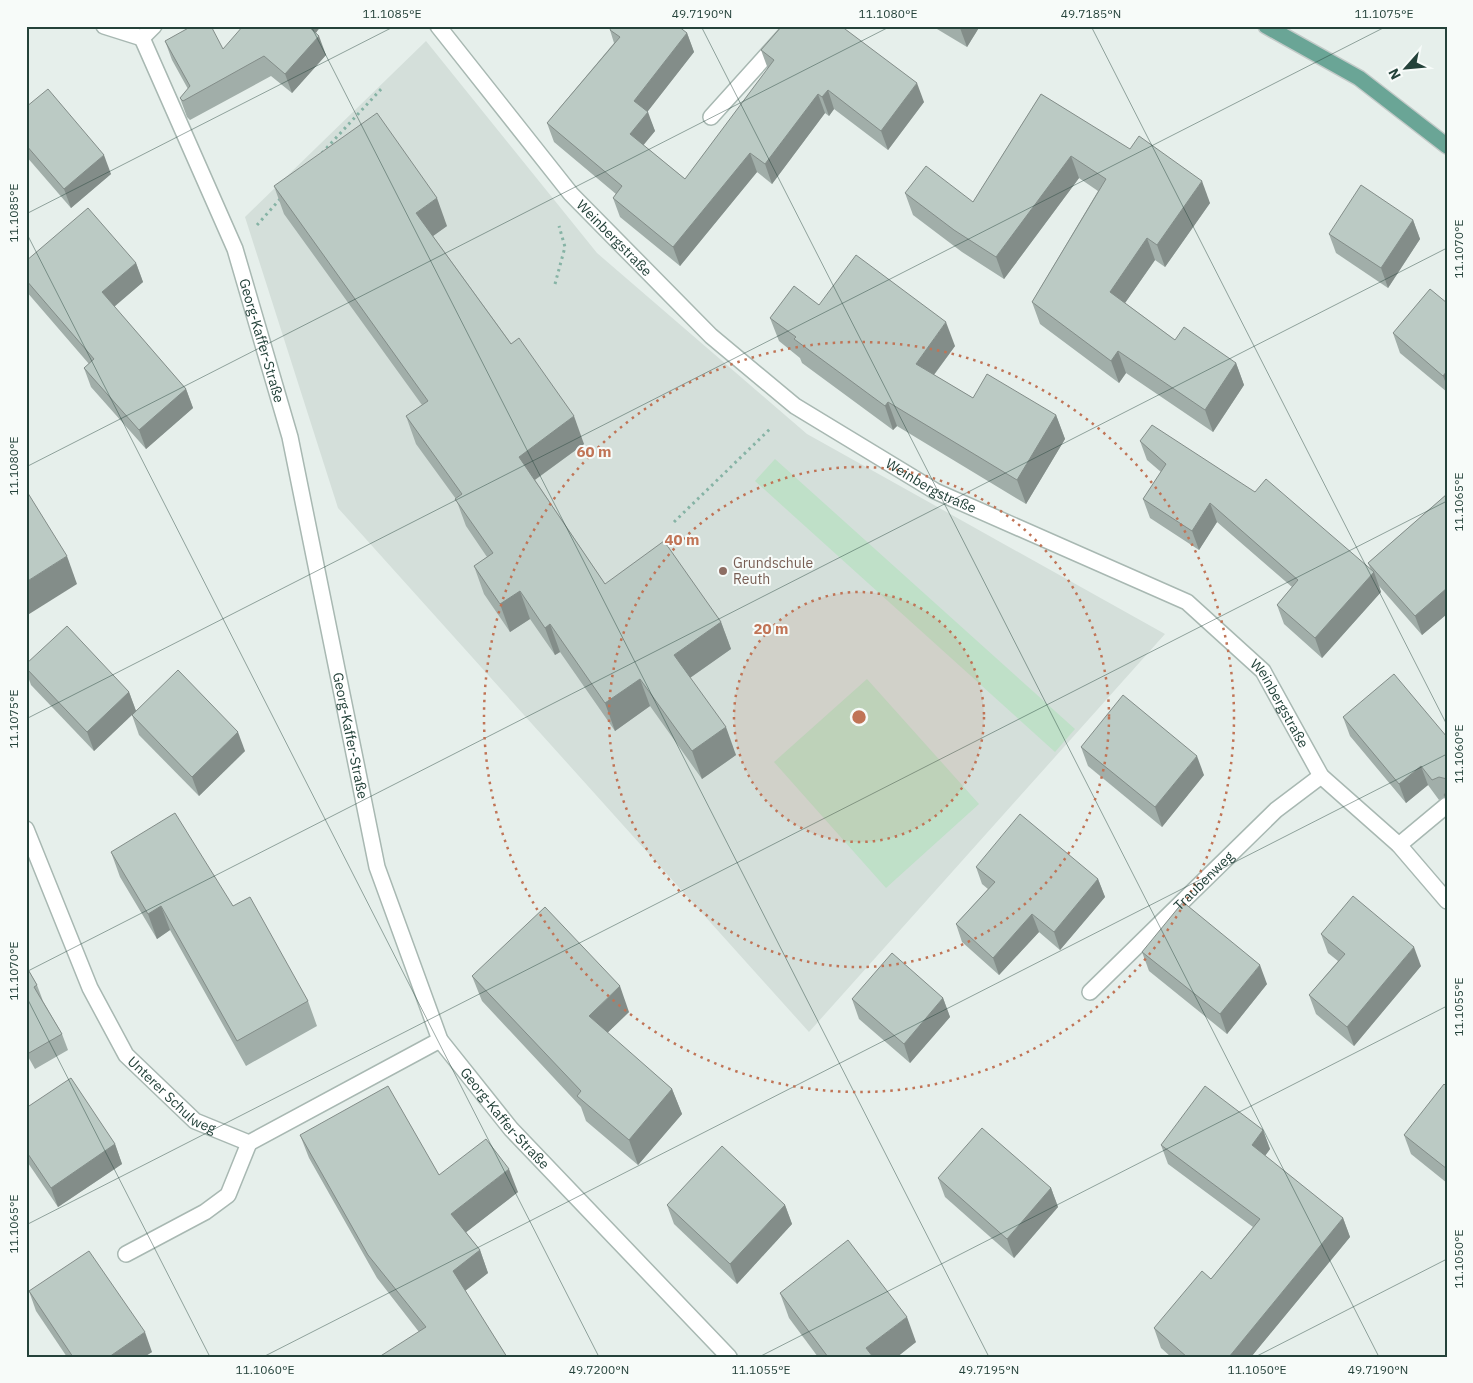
<svg xmlns="http://www.w3.org/2000/svg" width="1473" height="1383" font-family="'IBM Plex Sans',sans-serif">
<style>
.built{fill:#d4dfda}
.pitch{fill:#bfe0c8}
.lines{fill:none;stroke-linecap:round;stroke-linejoin:round}
.service-casing{stroke:#a8b8b2;stroke-width:18}
.minor-casing{stroke:#a8b8b2;stroke-width:18}
.primary-casing{stroke:#c2cac8;stroke-width:18}
.path{stroke:#86b3a5;stroke-width:3;stroke-dasharray:2.5 4;stroke-linecap:butt}
.service{stroke:#fff;stroke-width:15}
.minor{stroke:#fff;stroke-width:15}
.primary{stroke:#6aa596;stroke-width:15}
.wall{fill:#a1aea9}
.shaded-wall{fill:#838d89}
.building{fill:#bbcac4;stroke:#838d89}
.ticks{fill:none;stroke:#24423a;stroke-width:1;stroke-opacity:0.45}
.ring{fill:none;stroke:#c07456;stroke-width:2.5;stroke-dasharray:2.5 5}
.education-dot{fill:#8d6e63;stroke:#f7fbf9;stroke-width:2}
.labels{text-anchor:middle;dominant-baseline:central;stroke-width:4;stroke-linejoin:round;paint-order:stroke}
.street-label{font-size:14px;fill:#24423a;stroke:#f7fbf9}
.education-label{font-size:14px;fill:#785e54;stroke:#f7fbf9;text-anchor:start}
.centre{fill:#c07456;stroke:#f7fbf9;stroke-width:2.5}
.ring-label{font-size:15px;text-anchor:middle;font-weight:bold;fill:#c07456;stroke:#f7fbf9;stroke-width:4;stroke-linejoin:round;paint-order:stroke}
.neatline{fill:none;stroke:#24423a;stroke-width:2}
.ticks-label{font-size:12px;text-anchor:middle;fill:#24423a}
</style>
<rect width="100%" height="100%" fill="#e6efeb"/>
<path class="built" d="M 426,41 L 597,253 L 807,434 L 1165,634 L 809,1032 L 338,508 L 245,217 Z"/>
<g class="pitch">
<path d="M 775,459 L 1075,729 L 1055,752 L 755,481 Z"/>
<path d="M 867,679 L 979,804 L 886,888 L 774,762 Z"/>
</g>
<g class="lines">
<defs>
<g id="service">
<path d="M 711,117 L 793,26"/>
<path d="M 126,1254 L 205,1212 L 228,1195 L 249,1143"/>
</g>
<g id="minor">
<path d="M 104,26 L 142,38"/>
<path id="s1" d="M 438,26 L 571,194 L 711,336 L 795,406 L 935,491 L 1187,602 L 1263,671 L 1321,776 L 1399,845 L 1447,901"/>
<path id="s2" d="M 142,38 L 235,249 L 290,437 L 377,867 L 440,1040 L 511,1129 L 729,1357"/>
<path d="M 142,38 L 154,26"/>
<path id="s3" d="M 26,829 L 90,988 L 126,1055 L 195,1121 L 249,1143 L 440,1040"/>
<path d="M 1399,845 L 1447,805"/>
<path id="s4" d="M 1090,992 L 1276,810 L 1321,776"/>
</g>
<path id="primary" d="M 1266,26 L 1359,78 L 1447,146"/>
</defs>
<use href="#service" class="service-casing"/>
<use href="#minor" class="minor-casing"/>
<use href="#primary" class="primary-casing"/>
<g class="path">
<path d="M 322,153 L 383,87"/>
<path d="M 257,225 L 281,198"/>
<path d="M 555,284 L 565,247 L 559,226"/>
<path d="M 674,522 L 772,427"/>
</g>
<use href="#service" class="service"/>
<use href="#minor" class="minor"/>
<use href="#primary" class="primary"/>
</g>
<g class="wall">
<path d="M 932,26 L 980,26 L 967,47 Z"/>
<path d="M 610,30 L 687,33 L 694,52 L 647,112 L 655,131 L 643,145 L 685,179 L 768,69 L 761,50 L 924,102 L 888,150 L 834,109 L 829,116 L 825,113 L 772,184 L 757,172 L 680,266 L 620,217 L 613,198 L 616,194 L 554,142 L 547,123 L 614,43 Z"/>
<path d="M 316,33 L 326,55 L 292,93 L 271,76 L 190,120 L 187,117 L 180,98 L 188,89 L 172,60 L 165,41 L 223,49 Z"/>
<path d="M 1041,94 L 1210,203 L 1165,267 L 1155,260 L 1125,303 L 1175,340 L 1236,363 L 1244,385 L 1213,432 L 1126,373 L 1119,383 L 1040,324 L 1032,302 L 1098,191 L 1079,178 L 1004,279 L 962,252 L 913,215 L 905,193 L 973,202 Z"/>
<path d="M 26,107 L 111,174 L 71,208 L 26,156 Z"/>
<path d="M 274,186 L 447,226 L 433,236 L 584,444 L 535,480 L 605,584 L 721,622 L 731,649 L 690,678 L 736,755 L 702,779 L 650,706 L 615,731 L 560,652 L 555,655 L 530,619 L 510,632 L 484,594 L 474,566 L 487,557 L 466,526 L 456,499 L 416,444 L 406,416 L 422,405 L 284,214 Z"/>
<path d="M 1413,220 L 1420,239 L 1388,288 L 1336,253 L 1329,234 Z"/>
<path d="M 26,261 L 136,263 L 143,282 L 114,307 L 186,389 L 193,408 L 146,449 L 91,387 L 84,368 L 89,364 L 26,291 Z"/>
<path d="M 1447,303 L 1447,392 L 1400,353 L 1393,333 Z"/>
<path d="M 819,305 L 955,346 L 934,375 L 973,398 L 1056,415 L 1065,439 L 1026,504 L 897,426 L 893,430 L 802,363 L 800,358 L 779,341 L 770,318 Z"/>
<path d="M 1140,441 L 1371,570 L 1368,563 L 1447,494 L 1447,614 L 1422,635 L 1379,586 L 1381,592 L 1322,658 L 1284,624 L 1277,605 L 1292,587 L 1217,522 L 1199,550 L 1150,518 L 1143,499 L 1161,472 L 1147,460 Z"/>
<path d="M 26,668 L 129,692 L 136,711 L 94,751 L 31,685 L 26,671 Z"/>
<path d="M 132,715 L 245,751 L 199,796 L 139,735 Z"/>
<path d="M 1343,717 L 1447,737 L 1447,804 L 1444,797 L 1439,800 L 1428,785 L 1406,803 L 1350,736 Z"/>
<path d="M 1081,747 L 1204,775 L 1162,827 L 1088,766 Z"/>
<path d="M 111,852 L 233,906 L 308,1001 L 317,1026 L 246,1066 L 170,930 L 157,939 L 120,877 Z"/>
<path d="M 976,867 L 1098,879 L 1105,897 L 1060,950 L 1039,932 L 999,975 L 962,942 L 956,924 L 988,889 L 982,884 Z"/>
<path d="M 1321,934 L 1421,966 L 1354,1046 L 1316,1014 L 1309,995 L 1338,961 L 1328,953 Z"/>
<path d="M 1142,952 L 1267,984 L 1227,1034 L 1149,971 Z"/>
<path d="M 26,966 L 37,985 L 43,1001 L 62,1034 L 68,1050 L 35,1069 L 26,1053 Z"/>
<path d="M 472,976 L 629,1012 L 607,1033 L 672,1089 L 682,1114 L 638,1165 L 586,1121 L 581,1107 L 482,1001 Z"/>
<path d="M 943,998 L 950,1017 L 910,1063 L 859,1019 L 852,999 Z"/>
<path d="M 1447,1087 L 1447,1183 L 1411,1154 L 1404,1135 Z"/>
<path d="M 26,1108 L 115,1144 L 122,1164 L 58,1207 L 26,1160 Z"/>
<path d="M 1263,1130 L 1270,1149 L 1265,1156 L 1343,1218 L 1350,1237 L 1251,1357 L 1171,1357 L 1161,1348 L 1154,1328 L 1211,1279 L 1253,1227 L 1168,1164 L 1161,1145 Z"/>
<path d="M 300,1135 L 439,1175 L 518,1192 L 466,1232 L 480,1250 L 488,1273 L 465,1291 L 507,1357 L 419,1332 L 377,1278 L 309,1158 Z"/>
<path d="M 938,1178 L 1051,1188 L 1058,1207 L 1014,1258 L 945,1197 Z"/>
<path d="M 667,1205 L 785,1205 L 792,1224 L 737,1284 L 674,1224 Z"/>
<path d="M 29,1291 L 152,1352 L 144,1357 L 67,1357 L 36,1311 Z"/>
<path d="M 780,1293 L 916,1342 L 897,1357 L 818,1357 L 789,1318 Z"/>
</g>
<g class="shaded-wall">
<path d="M 304,26 L 321,26 L 310,41 Z"/>
<path d="M 961,26 L 980,26 L 967,47 L 960,28 Z"/>
<path d="M 687,33 L 694,52 L 641,120 L 634,101 Z"/>
<path d="M 319,36 L 326,55 L 292,93 L 285,74 Z"/>
<path d="M 917,83 L 924,102 L 888,150 L 881,131 Z"/>
<path d="M 828,90 L 834,109 L 829,116 L 822,97 Z"/>
<path d="M 818,94 L 825,113 L 772,184 L 765,164 Z"/>
<path d="M 648,112 L 655,131 L 637,153 L 630,134 Z"/>
<path d="M 750,153 L 757,172 L 680,266 L 673,247 Z"/>
<path d="M 104,155 L 111,174 L 71,208 L 64,189 Z"/>
<path d="M 1071,156 L 1079,178 L 1004,279 L 996,257 Z"/>
<path d="M 1202,181 L 1210,203 L 1165,267 L 1157,245 Z"/>
<path d="M 437,198 L 447,226 L 426,241 L 416,213 Z"/>
<path d="M 1413,220 L 1420,239 L 1388,288 L 1381,268 Z"/>
<path d="M 1147,238 L 1155,260 L 1118,313 L 1110,292 Z"/>
<path d="M 136,263 L 143,282 L 109,311 L 102,292 Z"/>
<path d="M 946,322 L 955,346 L 924,388 L 916,364 Z"/>
<path d="M 1118,351 L 1126,373 L 1119,383 L 1111,361 Z"/>
<path d="M 1236,363 L 1244,385 L 1213,432 L 1205,410 Z"/>
<path d="M 1447,371 L 1447,386 L 1443,376 Z"/>
<path d="M 186,389 L 193,408 L 146,449 L 139,430 Z"/>
<path d="M 888,402 L 897,426 L 893,430 L 885,406 Z"/>
<path d="M 1056,415 L 1065,439 L 1026,504 L 1017,480 Z"/>
<path d="M 574,416 L 584,444 L 529,484 L 519,457 Z"/>
<path d="M 1210,503 L 1217,522 L 1199,550 L 1192,531 Z"/>
<path d="M 67,556 L 77,584 L 26,616 L 26,582 Z"/>
<path d="M 1374,572 L 1381,592 L 1322,658 L 1315,638 Z"/>
<path d="M 1447,588 L 1447,614 L 1422,635 L 1415,616 Z"/>
<path d="M 520,591 L 530,619 L 510,632 L 500,604 Z"/>
<path d="M 721,622 L 731,649 L 684,682 L 674,655 Z"/>
<path d="M 550,624 L 560,652 L 555,655 L 545,628 Z"/>
<path d="M 640,679 L 650,706 L 615,731 L 605,703 Z"/>
<path d="M 129,692 L 136,711 L 94,751 L 87,732 Z"/>
<path d="M 726,727 L 736,755 L 702,779 L 692,751 Z"/>
<path d="M 238,732 L 245,751 L 199,796 L 192,777 Z"/>
<path d="M 1197,756 L 1204,775 L 1162,827 L 1155,807 Z"/>
<path d="M 1421,766 L 1428,785 L 1406,803 L 1399,784 Z"/>
<path d="M 1098,879 L 1105,897 L 1060,950 L 1054,932 Z"/>
<path d="M 161,906 L 170,930 L 157,939 L 148,914 Z"/>
<path d="M 1032,914 L 1039,932 L 999,975 L 993,958 Z"/>
<path d="M 1414,947 L 1421,966 L 1354,1046 L 1347,1027 Z"/>
<path d="M 1260,965 L 1267,984 L 1227,1034 L 1220,1014 Z"/>
<path d="M 620,986 L 629,1012 L 598,1042 L 589,1016 Z"/>
<path d="M 943,998 L 950,1017 L 910,1063 L 904,1044 Z"/>
<path d="M 672,1089 L 682,1114 L 638,1165 L 629,1140 Z"/>
<path d="M 1263,1130 L 1270,1149 L 1259,1164 L 1252,1145 Z"/>
<path d="M 115,1144 L 122,1164 L 58,1207 L 51,1188 Z"/>
<path d="M 509,1169 L 518,1192 L 460,1237 L 451,1214 Z"/>
<path d="M 1051,1188 L 1058,1207 L 1014,1258 L 1007,1239 Z"/>
<path d="M 785,1205 L 792,1224 L 737,1284 L 730,1264 Z"/>
<path d="M 1343,1218 L 1350,1237 L 1251,1357 L 1229,1357 Z"/>
<path d="M 480,1250 L 488,1273 L 461,1294 L 453,1271 Z"/>
<path d="M 907,1317 L 916,1342 L 897,1357 L 869,1357 L 866,1348 Z"/>
<path d="M 145,1332 L 152,1352 L 144,1357 L 109,1357 Z"/>
</g>
<g class="building">
<path d="M 192,26 L 211,26 L 223,49 L 243,26 L 308,26 L 319,36 L 285,74 L 264,56 L 183,101 L 180,98 L 190,86 L 165,41 Z"/>
<path d="M 612,26 L 678,26 L 687,33 L 634,101 L 648,112 L 630,134 L 685,179 L 774,60 L 761,50 L 782,26 L 841,26 L 917,83 L 881,131 L 828,90 L 822,97 L 818,94 L 765,164 L 750,153 L 673,247 L 613,198 L 622,186 L 547,123 L 620,37 L 610,30 Z"/>
<path d="M 48,89 L 104,155 L 64,189 L 26,145 L 26,107 Z"/>
<path d="M 1041,94 L 1130,149 L 1139,136 L 1202,181 L 1157,245 L 1147,238 L 1110,292 L 1175,340 L 1184,327 L 1236,363 L 1205,410 L 1118,351 L 1111,361 L 1032,302 L 1106,179 L 1071,156 L 996,257 L 954,230 L 905,193 L 926,166 L 973,202 Z"/>
<path d="M 377,113 L 437,198 L 416,213 L 511,344 L 519,338 L 574,416 L 519,457 L 605,584 L 664,541 L 721,622 L 674,655 L 726,727 L 692,751 L 640,679 L 605,703 L 550,624 L 545,628 L 520,591 L 500,604 L 474,566 L 493,553 L 455,499 L 462,494 L 406,416 L 428,401 L 274,186 Z"/>
<path d="M 1361,185 L 1413,220 L 1381,268 L 1329,234 Z"/>
<path d="M 88,208 L 136,263 L 102,292 L 186,389 L 139,430 L 84,368 L 94,359 L 26,280 L 26,261 Z"/>
<path d="M 856,255 L 946,322 L 916,364 L 973,398 L 987,374 L 1056,415 L 1017,480 L 888,402 L 885,406 L 794,339 L 796,337 L 770,318 L 794,286 L 819,305 Z"/>
<path d="M 1430,289 L 1447,303 L 1447,371 L 1443,376 L 1393,333 Z"/>
<path d="M 1152,425 L 1255,492 L 1266,479 L 1374,572 L 1315,638 L 1277,605 L 1298,580 L 1210,503 L 1192,531 L 1143,499 L 1166,464 L 1140,441 Z"/>
<path d="M 26,490 L 67,556 L 26,582 Z"/>
<path d="M 1447,494 L 1447,588 L 1415,616 L 1368,563 Z"/>
<path d="M 67,626 L 129,692 L 87,732 L 26,668 L 26,664 Z"/>
<path d="M 178,670 L 238,732 L 192,777 L 132,715 Z"/>
<path d="M 1394,674 L 1447,737 L 1447,779 L 1439,777 L 1432,780 L 1421,766 L 1399,784 L 1343,717 Z"/>
<path d="M 1123,695 L 1197,756 L 1155,807 L 1081,747 Z"/>
<path d="M 1447,791 L 1447,799 L 1444,795 Z"/>
<path d="M 175,813 L 233,906 L 250,897 L 308,1001 L 237,1041 L 161,906 L 148,914 L 111,852 Z"/>
<path d="M 1020,814 L 1098,879 L 1054,932 L 1032,914 L 993,958 L 956,924 L 995,882 L 976,867 Z"/>
<path d="M 1353,896 L 1414,947 L 1347,1027 L 1309,995 L 1345,954 L 1321,934 Z"/>
<path d="M 1183,902 L 1260,965 L 1220,1014 L 1142,952 Z"/>
<path d="M 545,907 L 620,986 L 589,1016 L 672,1089 L 629,1140 L 577,1096 L 581,1091 L 472,976 Z"/>
<path d="M 892,953 L 943,998 L 904,1044 L 852,999 Z"/>
<path d="M 26,966 L 37,985 L 34,987 L 62,1034 L 29,1053 L 26,1048 Z"/>
<path d="M 71,1078 L 115,1144 L 51,1188 L 26,1151 L 26,1108 Z"/>
<path d="M 1444,1084 L 1447,1087 L 1447,1169 L 1404,1135 Z"/>
<path d="M 388,1086 L 439,1175 L 486,1139 L 509,1169 L 451,1214 L 480,1250 L 453,1271 L 507,1357 L 379,1357 L 426,1327 L 368,1255 L 300,1135 Z"/>
<path d="M 1205,1086 L 1263,1130 L 1252,1145 L 1343,1218 L 1229,1357 L 1187,1357 L 1154,1328 L 1202,1271 L 1211,1279 L 1260,1219 L 1161,1145 Z"/>
<path d="M 982,1128 L 1051,1188 L 1007,1239 L 938,1178 Z"/>
<path d="M 722,1146 L 785,1205 L 730,1264 L 667,1205 Z"/>
<path d="M 848,1240 L 907,1317 L 866,1348 L 873,1357 L 828,1357 L 780,1293 Z"/>
<path d="M 89,1251 L 145,1332 L 109,1357 L 73,1357 L 29,1291 Z"/>
</g>
<path class="ticks" d="M 311,26 L 989,1357M 701,26 L 1379,1357M 1091,26 L 1447,725M 26,214 L 395,26M 26,232 L 599,1357M 26,467 L 891,26M 26,719 L 1387,26M 26,972 L 1447,248M 26,996 L 210,1357M 26,1225 L 1447,501M 263,1357 L 1447,754M 759,1357 L 1447,1006M 1255,1357 L 1447,1259"/>
<circle cx="859" cy="717" r="125" fill="#c07456" fill-opacity=".12"/>
<g class="ring">
<circle cx="859" cy="717" r="125"/>
<circle cx="859" cy="717" r="250"/>
<circle cx="859" cy="717" r="375"/>
</g>
<circle class="education-dot" cx="723" cy="571" r="5"/>
<g class="labels">
<g class="street-label">
<text stroke="none"><textPath href="#s1" startOffset="276">Weinbergstraße</textPath></text>
<text stroke="none"><textPath href="#s2" startOffset="326">Georg-Kaffer-Straße</textPath></text>
<text stroke="none"><textPath href="#s1" startOffset="681">Weinbergstraße</textPath></text>
<text stroke="none"><textPath href="#s1" startOffset="1101">Weinbergstraße</textPath></text>
<text stroke="none"><textPath href="#s2" startOffset="731">Georg-Kaffer-Straße</textPath></text>
<text stroke="none"><textPath href="#s4" startOffset="159">Traubenweg</textPath></text>
<text stroke="none"><textPath href="#s3" startOffset="309">Unterer Schulweg</textPath></text>
<text stroke="none"><textPath href="#s2" startOffset="1151">Georg-Kaffer-Straße</textPath></text>
</g>
<g class="education-label">
<text x="733" y="563">Grundschule<tspan x="733" dy="16">Reuth</tspan></text>
</g>
</g>
<circle cx="859" cy="717" r="8" class="centre"/>
<g class="ring-label">
<text x="594" y="457">60 m</text>
<text x="682" y="545">40 m</text>
<text x="771" y="634">20 m</text>
</g>
<rect width="1473" height="1383" fill="none" stroke="#f7fbf9" stroke-width="55"/>
<g transform="translate(1406 68) rotate(243)" stroke="#f7fbf9" stroke-width="4" paint-order="stroke">
<path d="M0-4L9 19L0 12L-9 19Z" fill="#24423a"/>
<text y="-8" font-size="14" font-weight="bold" text-anchor="middle" fill="#24423a">N</text>
</g>
<rect x="28" y="28" width="1418" height="1328" class="neatline"/>
<g class="ticks-label">
<text x="392" y="18">11.1085°E</text>
<text x="702" y="18">49.7190°N</text>
<text x="888" y="18">11.1080°E</text>
<text x="1091" y="18">49.7185°N</text>
<text x="1384" y="18">11.1075°E</text>
<text transform="translate(14 213) rotate(-90)" y="4">11.1085°E</text>
<text transform="translate(1459 249) rotate(-90)" y="4">11.1070°E</text>
<text transform="translate(14 466) rotate(-90)" y="4">11.1080°E</text>
<text transform="translate(1459 502) rotate(-90)" y="4">11.1065°E</text>
<text transform="translate(14 719) rotate(-90)" y="4">11.1075°E</text>
<text transform="translate(1459 754) rotate(-90)" y="4">11.1060°E</text>
<text transform="translate(14 971) rotate(-90)" y="4">11.1070°E</text>
<text transform="translate(1459 1007) rotate(-90)" y="4">11.1055°E</text>
<text transform="translate(14 1224) rotate(-90)" y="4">11.1065°E</text>
<text transform="translate(1459 1259) rotate(-90)" y="4">11.1050°E</text>
<text x="265" y="1374">11.1060°E</text>
<text x="599" y="1374">49.7200°N</text>
<text x="761" y="1374">11.1055°E</text>
<text x="989" y="1374">49.7195°N</text>
<text x="1257" y="1374">11.1050°E</text>
<text x="1378" y="1374">49.7190°N</text>
</g>
</svg>
